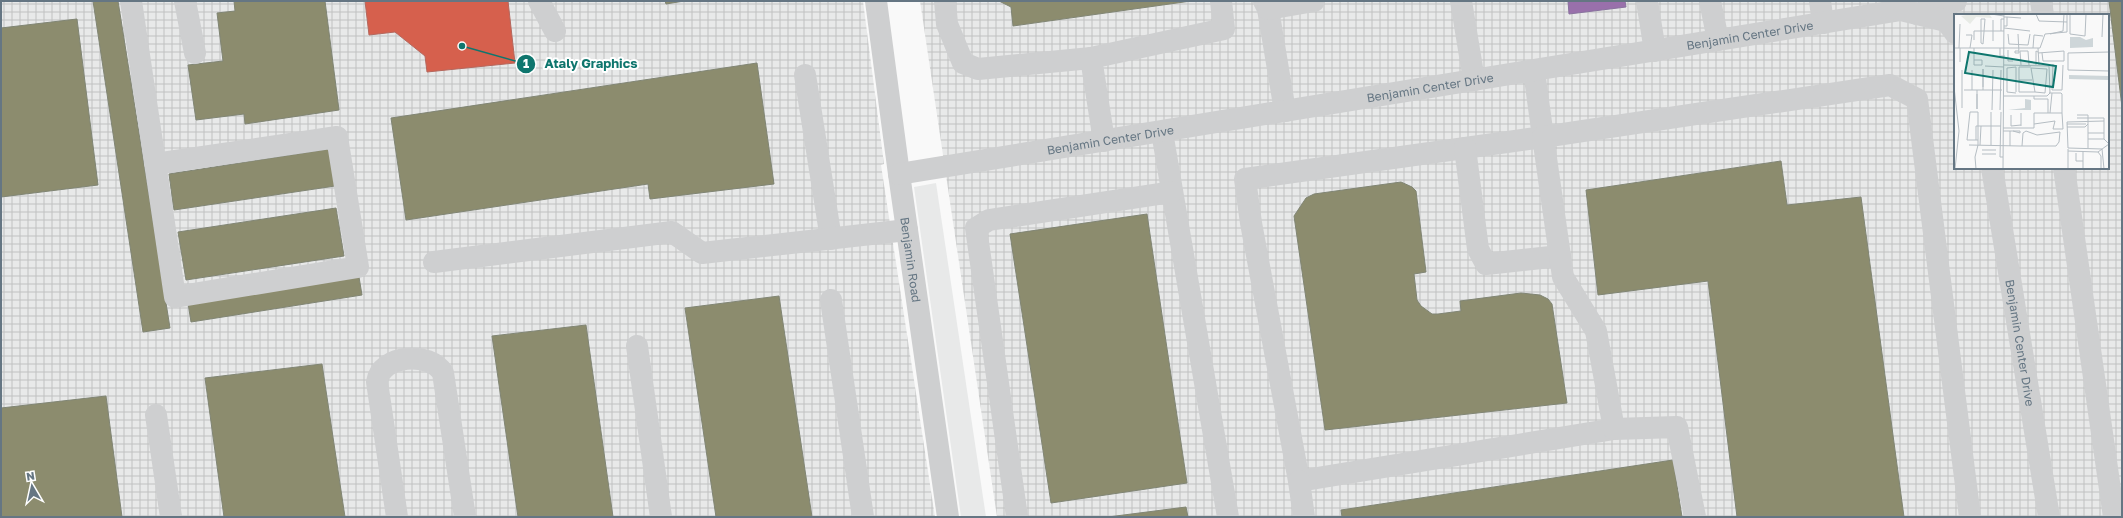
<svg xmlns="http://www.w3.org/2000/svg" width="2123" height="518" font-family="'Golos Text',sans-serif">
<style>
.built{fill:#e8e9e9}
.industrial{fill:url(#industrial-grid);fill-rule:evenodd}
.shops{fill:#d6604d;stroke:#b4675d}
.offices{fill:#9970ab;stroke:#89729f}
.industry{fill:#8c8c6e;stroke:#808574}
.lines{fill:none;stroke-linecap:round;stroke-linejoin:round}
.minor{stroke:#cecfd0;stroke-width:22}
.labels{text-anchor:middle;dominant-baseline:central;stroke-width:4;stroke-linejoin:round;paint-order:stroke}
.street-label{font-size:12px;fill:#657683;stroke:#fff}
.inset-road{fill:none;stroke:#b5bdc3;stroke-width:1}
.view{fill:#0f766e;fill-opacity:0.15;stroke:#0f766e;stroke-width:2}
.inset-edge{fill:none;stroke:#657683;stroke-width:2}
.leader{fill:none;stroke:#0f766e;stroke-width:1.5}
.callout-dot{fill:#0f766e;stroke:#fff;stroke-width:1.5}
.mark-label{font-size:12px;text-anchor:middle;font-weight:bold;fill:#fff}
.callout-label{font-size:13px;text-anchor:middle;font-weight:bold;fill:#0f766e;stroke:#fff;stroke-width:4;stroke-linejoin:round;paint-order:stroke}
</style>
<defs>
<pattern id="industrial-grid" width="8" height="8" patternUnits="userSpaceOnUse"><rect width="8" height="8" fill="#e8e9e9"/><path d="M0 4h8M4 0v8" fill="none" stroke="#c0c1c2"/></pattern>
</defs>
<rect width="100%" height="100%" fill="#f9f9f9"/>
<path class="built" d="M 936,183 L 986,517 L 961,517 L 914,187 Z"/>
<g class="industrial">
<path d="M 1,1 L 863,1 L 884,164 L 881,165 L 935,517 L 1,517 Z"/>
<path d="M 920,1 L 2122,1 L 2122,517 L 997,517 ZM 1955,15 L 2108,15 L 2108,168 L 1955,168 Z"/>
</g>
<path class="shops" d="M 365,1 L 508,1 L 515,63 L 427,72 L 425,56 L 395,32 L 369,35 Z"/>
<path class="offices" d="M 1568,1 L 1625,1 L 1626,7 L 1569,14 Z"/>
<g class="industry">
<path d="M 93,1 L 118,1 L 170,328 L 143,332 Z"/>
<path d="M 234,1 L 325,1 L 339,110 L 245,124 L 244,114 L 196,120 L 188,65 L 223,61 L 217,13 L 235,11 Z"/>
<path d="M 665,1 L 684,1 L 666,4 Z"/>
<path d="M 999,1 L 1191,1 L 1013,26 L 1011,7 Z"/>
<path d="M 2109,1 L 2122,1 L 2122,107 Z"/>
<path d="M 77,19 L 98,185 L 1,197 L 1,28 Z"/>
<path d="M 757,63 L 774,184 L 650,199 L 648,184 L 406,220 L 391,118 Z"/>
<path d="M 329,149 L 335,186 L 174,210 L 169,174 Z"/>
<path d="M 1781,161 L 1787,205 L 1861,197 L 1904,517 L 1737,517 L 1708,281 L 1598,295 L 1586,190 Z"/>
<path d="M 1401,182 L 1412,187 L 1416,191 L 1426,272 L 1414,274 L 1417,300 L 1421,306 L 1432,314 L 1438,314 L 1461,311 L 1460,301 L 1521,293 L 1540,295 L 1548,299 L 1552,304 L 1567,403 L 1325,430 L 1294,216 L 1306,198 L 1314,194 Z"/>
<path d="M 336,208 L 344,256 L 186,280 L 178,232 Z"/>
<path d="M 1147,214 L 1187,483 L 1051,503 L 1010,234 Z"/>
<path d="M 359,277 L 362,295 L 191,322 L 188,303 Z"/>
<path d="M 779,296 L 812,517 L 716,517 L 685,308 Z"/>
<path d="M 586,325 L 613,517 L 518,517 L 492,336 Z"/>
<path d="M 322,364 L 345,517 L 224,517 L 205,378 Z"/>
<path d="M 106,396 L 122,517 L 1,517 L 1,408 Z"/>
<path d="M 1673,460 L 1682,517 L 1342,517 L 1341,510 Z"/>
<path d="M 1186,507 L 1188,517 L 1108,517 Z"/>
</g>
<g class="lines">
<g class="minor">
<path d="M 131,1 L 175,297 L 358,267 L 337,137 L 155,164"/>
<path d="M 185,1 L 195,53"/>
<path d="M 539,1 L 555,31"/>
<path id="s1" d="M 876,1 L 899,174 L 948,517"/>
<path d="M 945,1 L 947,24 L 963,63 L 978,69 L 1091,58"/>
<path d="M 1264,1 L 1268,9 L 1285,111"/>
<path d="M 1461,1 L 1474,80"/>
<path d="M 1647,1 L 1655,51"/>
<path d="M 1710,1 L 1718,40"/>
<path d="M 1820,1 L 1823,23"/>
<path d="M 2041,1 L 2043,15"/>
<path d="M 1268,9 L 1314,1"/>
<path d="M 1917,14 L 1956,1"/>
<path d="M 1534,71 L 1543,137 L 1245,179 L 1251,223 L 1299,481 L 1614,429"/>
<path d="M 805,75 L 831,239"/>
<path d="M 1162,132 L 1228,517"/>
<path d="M 1104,141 L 1091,58 L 1224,29 L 1221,1"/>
<path d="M 1465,148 L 1478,249 L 1486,264 L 1560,256"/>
<path id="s2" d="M 1992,168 L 2049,517"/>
<path d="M 2064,168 L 2114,517"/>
<path id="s3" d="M 899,174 L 1901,10 L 1946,21 L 1955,33"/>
<path d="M 434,262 L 672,232 L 702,253 L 907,230"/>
<path d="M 831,300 L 863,517"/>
<path d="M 637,346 L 661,517"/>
<path d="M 156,415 L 171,517"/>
<path d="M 1299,481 L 1304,517"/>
<path d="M 397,517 L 377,382 C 381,354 430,351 443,373 L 465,517"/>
<path d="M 1017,517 L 976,228 L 989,220 L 1172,192"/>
<path d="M 1695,517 L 1677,427 L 1614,429 L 1596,331 L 1563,277 L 1543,137 L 1890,85 L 1917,99 L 1970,517"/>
</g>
</g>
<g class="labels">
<g class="street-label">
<text stroke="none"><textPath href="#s3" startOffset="862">Benjamin Center Drive</textPath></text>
<text stroke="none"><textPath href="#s3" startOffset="538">Benjamin Center Drive</textPath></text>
<text stroke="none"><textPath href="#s3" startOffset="214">Benjamin Center Drive</textPath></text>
<text stroke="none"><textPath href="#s1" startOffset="261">Benjamin Road</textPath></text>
<text stroke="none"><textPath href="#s2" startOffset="177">Benjamin Center Drive</textPath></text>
</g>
</g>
<g transform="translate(1954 14)">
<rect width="155" height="155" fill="#f9f9f9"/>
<path d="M 17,0 L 35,0 L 38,4 L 22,3 L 16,10 L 7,2 Z" fill="#e8ebe6"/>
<path d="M 116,23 L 126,23 L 132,26 L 139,24 L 139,33 L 116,34 ZM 115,61 L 155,62 L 155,66 L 115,65 ZM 71,85 L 77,86 L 77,96 L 54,96 L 71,94 Z" fill="#ced6d9"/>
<path class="inset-road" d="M 37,0 L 50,2M 82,0 L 85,7 L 113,8M 116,0 L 116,20 L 131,22 L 132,0M 50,3 L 53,3 L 53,12 L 50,12M 53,3 L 67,4M 27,5 L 31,5 L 29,30 L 27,29 ZM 50,14 L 76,17M 47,17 L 47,5 L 50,5M 54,20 L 55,30 L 74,31 L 76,20M 64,20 L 65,39 L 61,39 L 61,37 L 65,37M 96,20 L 109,17 L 110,0M 12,21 L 18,21 L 16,34M 148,23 L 149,0M 20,26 L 20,17 L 50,17M 39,27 L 39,6M 0,34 L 86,34 L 91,20 L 113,18 L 113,0M 5,34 L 6,10M 6,34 L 6,48M 46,34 L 46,42 L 51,42M 79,34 L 80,21 L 89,22M 84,34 L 85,51M 54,36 L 54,47 L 59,47M 155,38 L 114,39 L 114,56 L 155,57M 84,39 L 110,37 L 110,47 L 89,47 L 88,39M 20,46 L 28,46 L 28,51 L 20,51 L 20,34M 99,50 L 98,76 L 108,76 L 109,51M 67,51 L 66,37 L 74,37 L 75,51M 82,51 L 82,37 L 84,38M 31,52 L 50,53M 62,53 L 53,54 L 53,78 L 62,79M 62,53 L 62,78M 77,53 L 65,53 L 65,66 L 78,66M 77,54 L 93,55 L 91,79 L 81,78 ZM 8,56 L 8,94M 65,66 L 65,78 L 81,78M 0,73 L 5,117 L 1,155M 29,73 L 29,55 L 29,76M 10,76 L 48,76M 18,76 L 18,56M 95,79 L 107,79 L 108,80 L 108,99 L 96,99 L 98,79M 23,80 L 23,95 L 23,76M 50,82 L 93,82 L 96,79 L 95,52 L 50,51M 80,82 L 80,85 L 94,85 L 94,99M 38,96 L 39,56M 46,96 L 47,56M 0,98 L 0,137M 47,98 L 46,143 L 49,143M 67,99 L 67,112M 57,101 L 57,112 L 67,111M 123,101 L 134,101 L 134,134M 123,104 L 150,104 L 150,107M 80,110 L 101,107 L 99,115 L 109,115 L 108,99M 113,110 L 132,110M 37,112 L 37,98M 113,113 L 131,113 L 134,110M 49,114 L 80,114 L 80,99 L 96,99M 49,117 L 56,117 L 56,132M 56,117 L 66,117 L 66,119 L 59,117M 134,119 L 150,119 L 150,125M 134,125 L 150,125 L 155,130M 22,126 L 22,112 L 47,112M 15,131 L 66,132 L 102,132 L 105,128 L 106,118 L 83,121 L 72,117 L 69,119 L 68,132M 26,131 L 27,112M 37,131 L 37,112M 148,135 L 114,134 L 113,108 L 150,107 L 150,119M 148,135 L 150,155M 28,136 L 42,136M 114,137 L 144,138 L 155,130M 144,138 L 147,142 L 147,155M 122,139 L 122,147 L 129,147M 28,140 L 42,140M 22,155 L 21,143 L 24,131 L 24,98 L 16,98 L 13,126 L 24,126M 49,155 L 50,0M 114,155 L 114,135M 129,155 L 129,137"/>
<path class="view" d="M 15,38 L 102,52 L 99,73 L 11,59 Z"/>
<rect width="155" height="155" class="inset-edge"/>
</g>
<path class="leader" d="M462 46L526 64"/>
<g class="callout-dot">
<circle cx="462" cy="46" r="4"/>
<circle cx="526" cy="64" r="10"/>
</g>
<g class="mark-label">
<text x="526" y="68">1</text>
</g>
<g class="callout-label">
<text x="591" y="68">Ataly Graphics</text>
</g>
<rect width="2123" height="518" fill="none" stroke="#657683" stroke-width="4"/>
<g transform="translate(32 486) rotate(351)" stroke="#ffffff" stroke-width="3" paint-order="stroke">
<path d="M0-3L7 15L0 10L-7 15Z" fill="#657683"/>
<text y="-6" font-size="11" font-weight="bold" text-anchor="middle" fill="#657683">N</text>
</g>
</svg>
